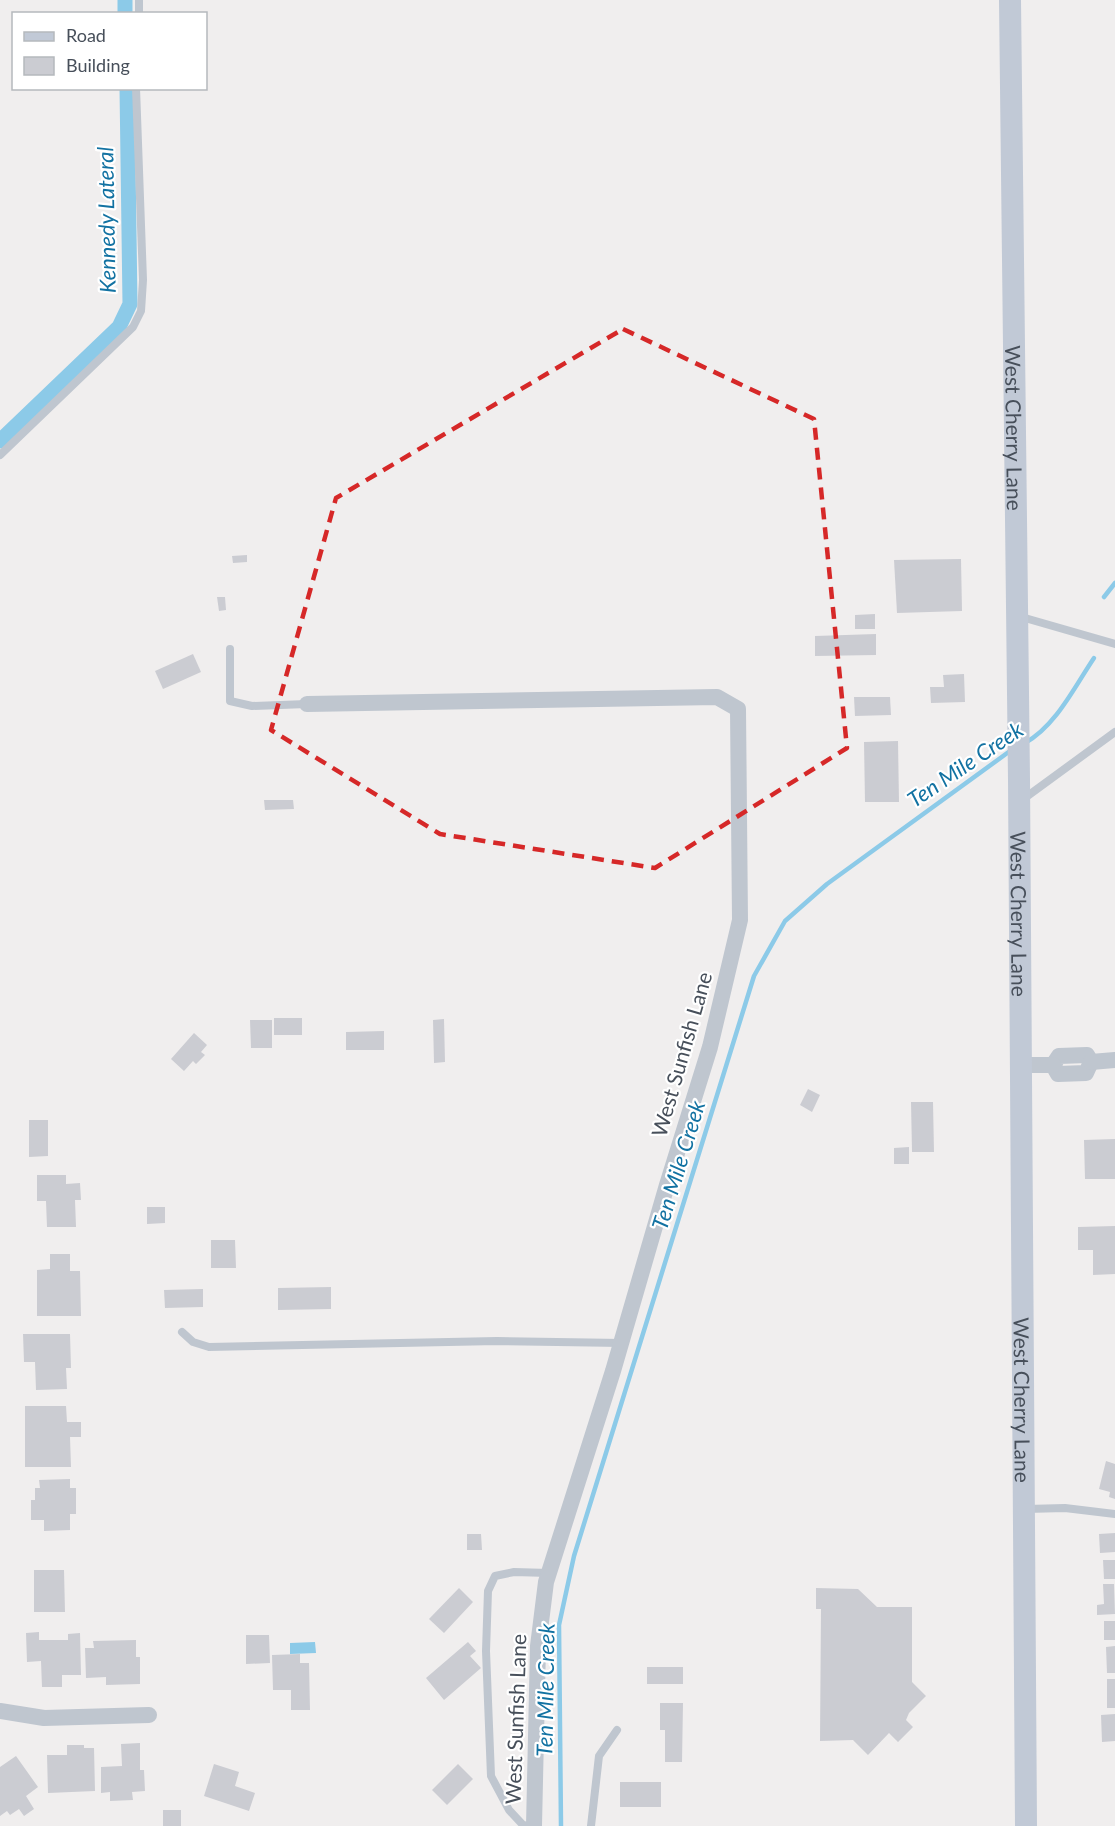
<svg xmlns="http://www.w3.org/2000/svg" width="1115" height="1826" font-family="Lato,sans-serif">
<style>
.water{fill:#8ccae8}
.lines{fill:none;stroke-linecap:round;stroke-linejoin:round}
.stream{stroke:#8ccae8;stroke-width:4.5}
.canal{stroke:#8ccae8;stroke-width:15}
.building{fill:#cbccd2}
.service{stroke:#bfc6cf;stroke-width:8}
.minor{stroke:#bfc6cf;stroke-width:16}
.secondary{stroke:#c1c9d6;stroke-width:22}
.marked{fill:none;stroke:#d62828;stroke-width:4.5;stroke-dasharray:12 8;stroke-linejoin:round}
.labels{text-anchor:middle;dominant-baseline:central;stroke-width:4.5;stroke-linejoin:round;paint-order:stroke}
.street-label{font-size:21px;fill:#474f5a;stroke:#fff}
.water-label{font-size:22px;font-style:italic;fill:#1272a2;stroke:#fff}
</style>
<rect width="100%" height="100%" fill="#f0eeee"/>
<path class="water" d="M 315,1642 L 316,1653 L 290,1654 L 290,1643 Z"/>
<g class="lines">
<g class="stream">
<path d="M 1104,597 L 1115,583"/>
<path d="M 1025,743 C 1056,726 1075,686 1094,658"/>
<path d="M 561,1826 L 559,1625 L 574,1556 L 754,976 L 785,921 L 827,884 L 1010,751"/>
</g>
<g class="canal">
<path d="M 125,0 L 125,14"/>
<path d="M 0,441 L 119,327 L 130,304 L 127,88"/>
</g>
</g>
<g class="building">
<path d="M 247,555 L 247,562 L 233,563 L 232,556 Z"/>
<path d="M 961,559 L 962,611 L 897,613 L 894,560 Z"/>
<path d="M 217,597 L 225,597 L 226,610 L 219,611 Z"/>
<path d="M 875,614 L 875,629 L 855,629 L 855,615 Z"/>
<path d="M 876,634 L 876,655 L 815,656 L 815,636 Z"/>
<path d="M 193,654 L 201,672 L 163,689 L 155,671 Z"/>
<path d="M 964,674 L 965,702 L 931,703 L 930,687 L 944,687 L 943,675 Z"/>
<path d="M 854,697 L 890,697 L 891,715 L 855,716 Z"/>
<path d="M 898,741 L 899,802 L 865,802 L 864,742 Z"/>
<path d="M 264,800 L 293,800 L 294,809 L 265,810 Z"/>
<rect x="274" y="1018" width="28" height="17"/>
<path d="M 444,1019 L 445,1062 L 434,1063 L 433,1020 Z"/>
<path d="M 250,1020 L 272,1020 L 272,1048 L 251,1048 Z"/>
<path d="M 384,1031 L 384,1050 L 346,1050 L 346,1032 Z"/>
<path d="M 194,1033 L 207,1045 L 201,1052 L 205,1055 L 196,1064 L 193,1061 L 184,1071 L 171,1059 Z"/>
<path d="M 808,1089 L 820,1095 L 812,1112 L 800,1105 Z"/>
<path d="M 911,1102 L 933,1102 L 934,1152 L 912,1152 Z"/>
<path d="M 29,1120 L 48,1120 L 48,1156 L 29,1157 Z"/>
<path d="M 1115,1139 L 1115,1179 L 1085,1179 L 1084,1140 Z"/>
<path d="M 909,1147 L 909,1164 L 894,1164 L 894,1148 Z"/>
<path d="M 37,1175 L 66,1175 L 66,1184 L 80,1183 L 81,1200 L 75,1200 L 76,1227 L 47,1227 L 46,1201 L 37,1201 Z"/>
<path d="M 147,1207 L 165,1207 L 165,1223 L 147,1224 Z"/>
<path d="M 1115,1226 L 1115,1274 L 1093,1275 L 1093,1250 L 1078,1250 L 1078,1227 Z"/>
<path d="M 211,1240 L 235,1240 L 236,1268 L 211,1268 Z"/>
<path d="M 50,1254 L 70,1254 L 70,1271 L 80,1271 L 81,1316 L 37,1316 L 37,1270 L 50,1269 Z"/>
<path d="M 331,1287 L 331,1309 L 278,1310 L 278,1288 Z"/>
<path d="M 203,1289 L 203,1307 L 165,1308 L 164,1290 Z"/>
<path d="M 23,1334 L 70,1334 L 71,1368 L 66,1368 L 67,1389 L 36,1390 L 35,1362 L 24,1362 Z"/>
<path d="M 25,1406 L 66,1406 L 67,1422 L 81,1422 L 81,1437 L 70,1437 L 71,1467 L 25,1467 Z"/>
<path d="M 1106,1461 L 1115,1464 L 1115,1499 L 1109,1497 L 1110,1492 L 1099,1489 Z"/>
<path d="M 70,1479 L 70,1488 L 76,1488 L 76,1514 L 70,1514 L 70,1530 L 44,1531 L 44,1520 L 31,1520 L 31,1500 L 35,1500 L 35,1488 L 40,1488 L 39,1480 Z"/>
<path d="M 1115,1533 L 1115,1552 L 1100,1553 L 1099,1534 Z"/>
<path d="M 467,1534 L 481,1534 L 482,1550 L 467,1550 Z"/>
<path d="M 1103,1560 L 1115,1560 L 1115,1579 L 1104,1579 Z"/>
<path d="M 34,1570 L 64,1570 L 65,1612 L 34,1612 Z"/>
<path d="M 1103,1584 L 1114,1584 L 1115,1614 L 1097,1615 L 1097,1605 L 1104,1604 Z"/>
<path d="M 459,1588 L 473,1602 L 444,1633 L 429,1619 Z"/>
<path d="M 816,1588 L 858,1589 L 877,1607 L 912,1607 L 912,1682 L 926,1696 L 909,1713 L 906,1720 L 913,1727 L 898,1742 L 889,1733 L 868,1755 L 853,1740 L 820,1741 L 821,1609 L 816,1609 Z"/>
<rect x="1104" y="1621" width="11" height="19"/>
<path d="M 39,1632 L 39,1640 L 68,1640 L 68,1634 L 80,1633 L 81,1675 L 62,1675 L 62,1687 L 42,1687 L 41,1661 L 27,1662 L 26,1633 Z"/>
<path d="M 246,1635 L 269,1635 L 270,1663 L 246,1664 Z"/>
<path d="M 136,1640 L 136,1657 L 140,1657 L 140,1684 L 106,1685 L 106,1677 L 86,1678 L 85,1648 L 94,1648 L 93,1641 Z"/>
<path d="M 468,1642 L 476,1651 L 470,1656 L 481,1668 L 444,1700 L 426,1678 Z"/>
<path d="M 1115,1646 L 1115,1673 L 1107,1673 L 1106,1647 Z"/>
<path d="M 300,1654 L 300,1663 L 309,1663 L 310,1710 L 291,1710 L 291,1690 L 273,1690 L 272,1655 Z"/>
<rect x="647" y="1667" width="36" height="17"/>
<rect x="1107" y="1679" width="8" height="29"/>
<path d="M 660,1703 L 683,1703 L 682,1762 L 665,1762 L 665,1730 L 660,1730 Z"/>
<path d="M 1115,1714 L 1115,1741 L 1102,1742 L 1101,1715 Z"/>
<path d="M 140,1743 L 140,1770 L 144,1770 L 145,1791 L 132,1792 L 133,1800 L 110,1801 L 110,1792 L 101,1793 L 101,1767 L 122,1766 L 121,1744 Z"/>
<path d="M 67,1745 L 84,1745 L 84,1748 L 94,1748 L 95,1791 L 48,1793 L 47,1755 L 67,1755 Z"/>
<path d="M 16,1756 L 38,1787 L 26,1796 L 34,1809 L 24,1816 L 19,1809 L 10,1815 L 7,1811 L 0,1816 L 0,1767 Z"/>
<path d="M 214,1764 L 239,1772 L 235,1786 L 255,1793 L 249,1811 L 204,1796 Z"/>
<path d="M 458,1764 L 473,1779 L 447,1805 L 432,1790 Z"/>
<rect x="620" y="1782" width="41" height="25"/>
<rect x="163" y="1810" width="18" height="16"/>
</g>
<g class="lines">
<g class="service">
<path d="M 139,0 L 139,14"/>
<path d="M 0,455 L 133,327 L 141,311 L 143,280 L 136,88"/>
<path d="M 1018,616 L 1115,644"/>
<path d="M 230,649 L 230,701 L 252,706 L 307,704"/>
<path d="M 1022,800 L 1115,732"/>
<path d="M 182,1332 L 193,1342 L 209,1347 L 497,1341 L 622,1343"/>
<path d="M 1026,1509 L 1065,1508 L 1115,1514"/>
<path d="M 528,1826 L 523,1825 L 509,1810 L 491,1776 L 486,1651 L 488,1591 L 495,1576 L 514,1572 L 549,1573"/>
<path d="M 591,1826 L 599,1756 L 617,1730"/>
</g>
<g class="minor">
<path d="M 307,704 L 717,697 L 738,709 L 740,920 L 710,1047 L 667,1185 L 613,1371 L 546,1582 L 538,1646 L 534,1826"/>
<path d="M 1087,1055 L 1091,1062 L 1086,1073 L 1058,1074 L 1053,1065 L 1059,1056 Z"/>
<path d="M 1091,1062 L 1115,1060"/>
<path d="M 1020,1065 L 1053,1065"/>
<path d="M 0,1711 L 44,1718 L 149,1715"/>
</g>
<path class="secondary" id="s1" d="M 1010,0 L 1019,779 L 1026,1826"/>
</g>
<path class="marked" d="M 623,329 L 814,419 L 847,748 L 655,868 L 440,834 L 271,730 L 336,498 Z"/>
<g class="labels">
<g class="street-label">
<text stroke="none"><textPath href="#s1" startOffset="428">West Cherry Lane</textPath></text>
<text stroke="none"><textPath href="#s1" startOffset="914">West Cherry Lane</textPath></text>
<text transform="translate(681 1054) rotate(-74)">West Sunfish Lane</text>
<text stroke="none"><textPath href="#s1" startOffset="1400">West Cherry Lane</textPath></text>
<text transform="translate(515 1719) rotate(-88)">West Sunfish Lane</text>
</g>
<g class="water-label">
<text transform="translate(106 220) rotate(-91)">Kennedy Lateral</text>
<text transform="translate(965 764) rotate(-34)">Ten Mile Creek</text>
<text transform="translate(678 1165) rotate(-73)">Ten Mile Creek</text>
<text transform="translate(545 1690) rotate(-89)">Ten Mile Creek</text>
</g>
</g>
<rect x="12" y="12" width="195" height="78" fill="#ffffff" stroke="#b5b9bd" stroke-width="1.5"/>
<rect x="24" y="32" width="30" height="9" fill="#c1c9d6" stroke="#b5b9bd" stroke-width="1.5"/>
<text x="66" y="42" font-size="18" fill="#474f5a">Road</text>
<rect x="24" y="57" width="30" height="18" fill="#cbccd2" stroke="#b5b9bd" stroke-width="1.5"/>
<text x="66" y="72" font-size="18" fill="#474f5a">Building</text>
</svg>
